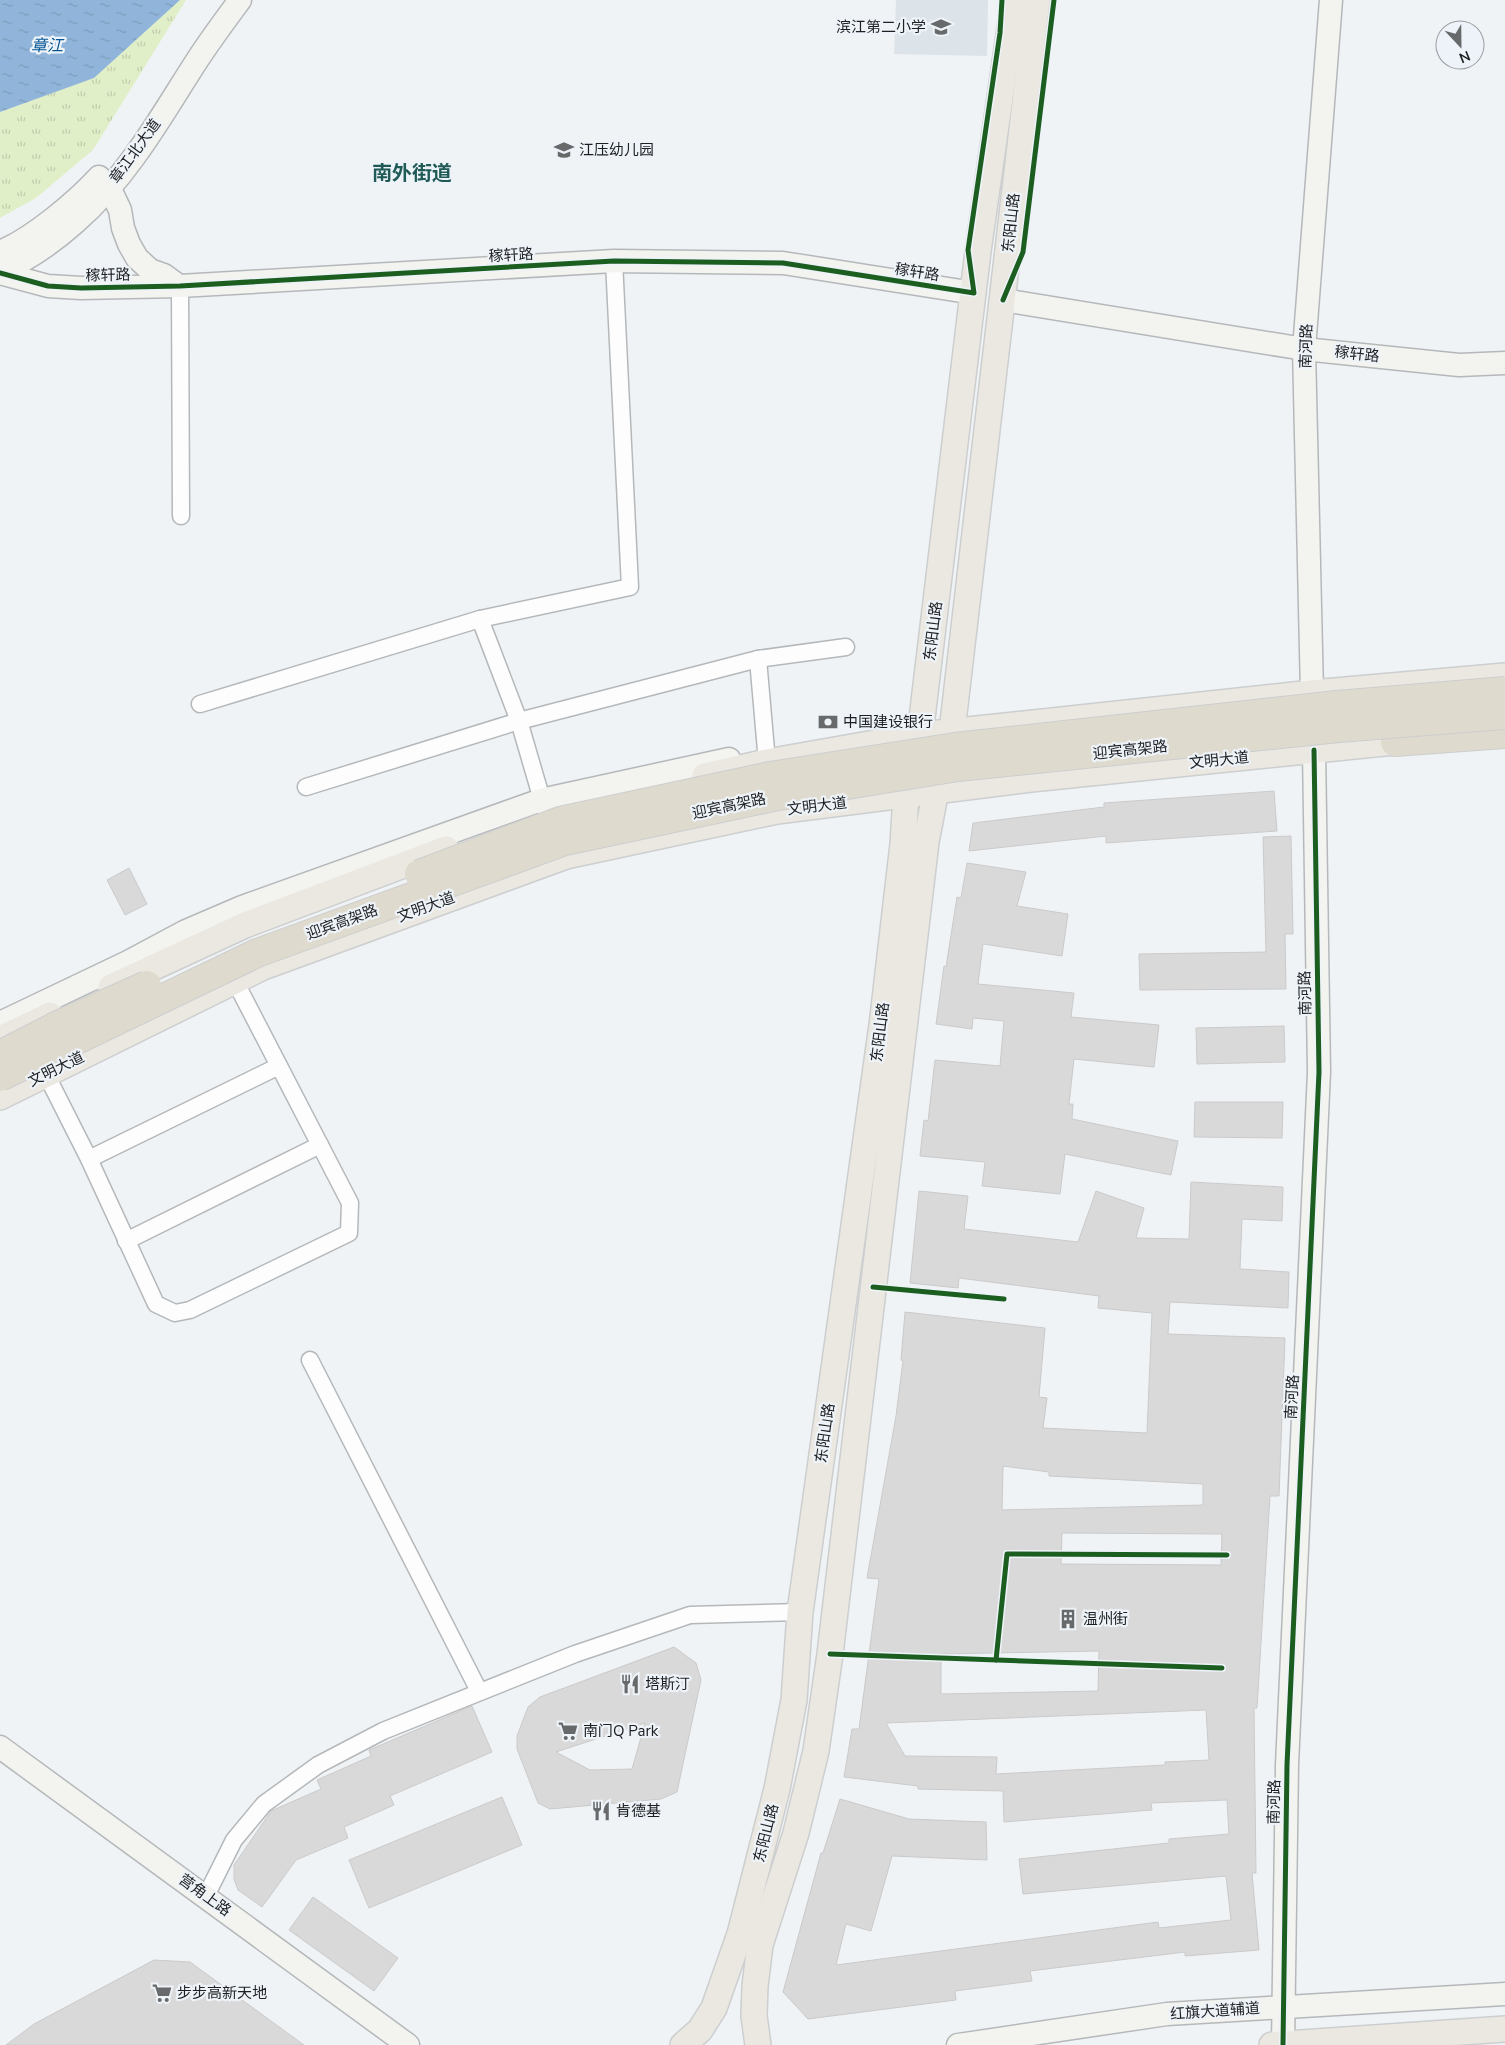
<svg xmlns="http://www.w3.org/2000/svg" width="1505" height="2045" font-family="'Nunito Sans','Noto Sans SC',sans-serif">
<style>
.built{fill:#dce3e9}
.grass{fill:url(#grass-tufts)}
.water{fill:url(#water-ripples)}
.building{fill:#dad9da;stroke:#cbcacb;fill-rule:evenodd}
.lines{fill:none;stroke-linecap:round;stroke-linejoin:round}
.street-casing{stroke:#b5b8ba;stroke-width:19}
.secondary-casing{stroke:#b5b8ba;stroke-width:25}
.primary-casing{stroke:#cccecf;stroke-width:28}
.highway-casing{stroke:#cccecf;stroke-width:30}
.street{stroke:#fdfdfe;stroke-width:16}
.secondary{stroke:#f3f3f0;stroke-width:22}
.primary{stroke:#ebe8e1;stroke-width:25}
.highway{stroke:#dfdace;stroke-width:28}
.highway-bridge-casing{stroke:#cccecf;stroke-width:30;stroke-linecap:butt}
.highway-bridge{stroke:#dfdace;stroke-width:28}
.cycleway-casing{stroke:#edf3f8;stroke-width:8}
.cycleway{stroke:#1b5e20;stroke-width:5}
.labels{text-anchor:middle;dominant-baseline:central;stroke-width:4.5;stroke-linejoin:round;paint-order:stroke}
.poi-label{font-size:15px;fill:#1d1f21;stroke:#edf3f8;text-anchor:start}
.street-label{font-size:15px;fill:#1d1f21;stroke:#edf3f8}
.water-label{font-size:16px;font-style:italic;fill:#045696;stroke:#edf3f8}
.district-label{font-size:20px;font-weight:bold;fill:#205a56;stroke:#edf3f8}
</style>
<defs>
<pattern id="grass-tufts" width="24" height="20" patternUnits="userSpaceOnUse" patternTransform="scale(1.25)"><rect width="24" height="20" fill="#e1efc9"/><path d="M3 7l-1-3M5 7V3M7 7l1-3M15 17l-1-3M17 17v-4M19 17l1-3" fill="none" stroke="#c1ccac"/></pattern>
<pattern id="water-ripples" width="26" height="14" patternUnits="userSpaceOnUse" patternTransform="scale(1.25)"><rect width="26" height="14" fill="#91b5da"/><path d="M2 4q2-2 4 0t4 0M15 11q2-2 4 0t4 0" fill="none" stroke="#7d9bbb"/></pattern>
</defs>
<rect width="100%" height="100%" fill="#f0f3f5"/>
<path class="built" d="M 896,0 L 988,0 L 987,56 L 894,54 Z"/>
<path class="grass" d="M 180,0 L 186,0 L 93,150 L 36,198 L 0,218 L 0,112 L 35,99 Z"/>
<path class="water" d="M 0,0 L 180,0 L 94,78 L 0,112 Z"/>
<g class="building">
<path d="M 1274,791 L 1277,831 L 1106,843 L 1106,836 L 969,851 L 973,823 L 1104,807 L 1104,803 Z"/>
<path d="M 1291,836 L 1293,934 L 1285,934 L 1286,989 L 1140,990 L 1139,954 L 1266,952 L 1263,837 Z"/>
<path d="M 967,863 L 1026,872 L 1017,906 L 1068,914 L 1062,956 L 983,944 L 978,984 L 1074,993 L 1071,1017 L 1159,1025 L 1154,1067 L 1074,1059 L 1069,1104 L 1073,1104 L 1072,1119 L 1178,1141 L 1171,1175 L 1065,1154 L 1060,1194 L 982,1186 L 985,1162 L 920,1156 L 924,1120 L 928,1121 L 935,1060 L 1000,1066 L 1004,1021 L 973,1018 L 972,1029 L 936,1024 L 944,966 L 946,967 L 957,897 L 961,898 Z"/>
<path d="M 129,868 L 147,904 L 125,915 L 107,880 Z"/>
<path d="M 1284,1026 L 1285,1062 L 1197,1064 L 1196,1028 Z"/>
<path d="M 1195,1102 L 1283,1102 L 1282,1138 L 1194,1137 Z"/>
<path d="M 1191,1182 L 1283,1187 L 1282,1221 L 1242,1219 L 1240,1269 L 1289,1272 L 1288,1308 L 1170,1302 L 1168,1334 L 1285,1338 L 1279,1496 L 1270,1496 L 1257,1708 L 1254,1708 L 1256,1873 L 1252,1873 L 1259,1950 L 1185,1956 L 1185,1952 L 1030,1971 L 1032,1981 L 955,1991 L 956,2000 L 808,2019 L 783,1992 L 821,1853 L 823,1853 L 840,1799 L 909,1819 L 986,1822 L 987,1860 L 892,1856 L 871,1931 L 846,1924 L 836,1965 L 1158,1922 L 1159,1928 L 1231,1920 L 1226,1876 L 1023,1894 L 1019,1859 L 1169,1843 L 1169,1839 L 1229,1834 L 1227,1800 L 1151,1803 L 1152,1810 L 1004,1822 L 1003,1791 L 918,1789 L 918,1786 L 844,1777 L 852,1729 L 859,1729 L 879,1579 L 867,1578 L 896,1416 L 903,1361 L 901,1360 L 905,1312 L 1045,1328 L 1039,1397 L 1047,1398 L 1043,1428 L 1147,1433 L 1152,1313 L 1098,1308 L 1099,1296 L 959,1278 L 958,1288 L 910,1283 L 919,1191 L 968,1196 L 964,1229 L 1078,1242 L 1096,1191 L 1144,1208 L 1136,1238 L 1189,1239 ZM 1003,1466 L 1049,1472 L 1049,1476 L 1203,1484 L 1203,1505 L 1002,1510 ZM 1062,1533 L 1222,1534 L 1221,1565 L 1061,1564 ZM 1099,1651 L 1098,1691 L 941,1694 L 941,1654 ZM 1206,1710 L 1209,1760 L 1165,1762 L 1165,1765 L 996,1774 L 997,1757 L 905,1756 L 886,1723 Z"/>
<path d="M 674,1647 L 696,1663 L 701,1680 L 677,1792 L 661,1799 L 550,1809 L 538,1803 L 517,1749 L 517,1736 L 528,1707 L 540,1697 ZM 645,1723 L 632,1769 L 590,1770 L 556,1752 Z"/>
<path d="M 472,1706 L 492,1752 L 390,1796 L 394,1805 L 344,1827 L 348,1838 L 296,1860 L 262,1907 L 238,1890 L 234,1879 L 234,1865 L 271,1811 L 321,1789 L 317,1780 L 371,1756 L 369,1750 Z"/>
<path d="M 502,1797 L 522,1845 L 369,1908 L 349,1860 Z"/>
<path d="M 313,1897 L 398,1958 L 374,1991 L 289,1930 Z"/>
<path d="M 154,1960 L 190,1962 L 304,2045 L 6,2045 L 34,2024 Z"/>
</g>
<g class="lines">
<defs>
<g id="street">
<path d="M 180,286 L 181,516"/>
<path d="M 480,619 L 519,721 L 545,810"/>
<path d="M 758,659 L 767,762"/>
<path d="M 200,704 L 480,619 L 630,587 L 614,261"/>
<path d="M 306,787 L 519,721 L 758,659 L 846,647"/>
<path d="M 46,1074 L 89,1159 L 156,1304 L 175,1313 L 190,1310 L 349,1233 L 350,1203 L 235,981"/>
<path d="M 89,1159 L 279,1066"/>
<path d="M 126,1241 L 320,1145"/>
<path d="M 310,1360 L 479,1691"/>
<path d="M 206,1896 L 234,1840 L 264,1804 L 318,1765 L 383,1731 L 575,1654 L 690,1615 L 800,1612"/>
</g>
<g id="secondary">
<path d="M 109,187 L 120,210 L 123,228 L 129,244 L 137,258 L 150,270 L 164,275 L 179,286"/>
<path d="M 0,252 C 32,239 76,202 99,177"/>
<path d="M 0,272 C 53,249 101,203 134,157 C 157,126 177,91 198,59 C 211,39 226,19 240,0"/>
<path d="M 0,273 L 48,286 L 81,288 L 180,286 L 614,261 L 783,263 L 974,293"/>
<path d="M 1003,300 L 1304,349 L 1459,365 L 1505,363"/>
<path d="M 1312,693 L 1304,349 L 1331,0"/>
<path d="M 0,1023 L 128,962 L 186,931 L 242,907 L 541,800 L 729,759"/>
<path d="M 0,1747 L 408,2045"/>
<path d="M 1283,2044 L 1287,1765 L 1319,1072 L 1314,750"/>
<path d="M 958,2045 L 1167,2014 L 1505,1994"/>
</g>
<g id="primary">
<path d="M 705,776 L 767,762 L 920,735 L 1312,693 L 1505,676"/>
<path d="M 111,987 L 245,925 L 446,849"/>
<path d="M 0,1039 L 50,1015"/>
<path d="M 0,1097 L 263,967 L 566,856 L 777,811 L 1031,779 L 1414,740"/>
<path d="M 683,2045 L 700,2030 L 714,2008 L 740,1934 L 777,1789 L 794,1700 L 800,1612 L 882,1025 L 903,844 L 906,795 L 920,735 L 978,251 L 1014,0"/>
<path d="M 758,2045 L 754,2016 L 755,1986 L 760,1945 L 796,1833 L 816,1751 L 830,1654 L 926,842 L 936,790 L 952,731 L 1037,0"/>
<path d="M 1272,2045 L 1505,2029"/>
</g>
<path id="highway" d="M 1395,742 L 1505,734"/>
</defs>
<use href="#street" class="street-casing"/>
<use href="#secondary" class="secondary-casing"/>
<use href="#primary" class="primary-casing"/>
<use href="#highway" class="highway-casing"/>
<use href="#street" class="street"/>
<use href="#secondary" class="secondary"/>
<use href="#primary" class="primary"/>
<use href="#highway" class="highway"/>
<defs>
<g id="highway-bridge">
<path d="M 419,874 L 560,821 L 770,776 L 955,747 L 1337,705 L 1505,691"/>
<path d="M 0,1055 L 56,1026 L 147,985"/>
<path d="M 0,1077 L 257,953 L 565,841 L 773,797 L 958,767 L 1339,728 L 1505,715"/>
</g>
</defs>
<use href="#highway-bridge" class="highway-bridge-casing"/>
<use href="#highway-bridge" class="highway-bridge"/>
<defs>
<g id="cycleway">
<path d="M 0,273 L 48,286 L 81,288 L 180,286 L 614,261 L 783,263 L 974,293 L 968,250 L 1000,33 L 1002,0"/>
<path d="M 1003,300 L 1023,252 L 1054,0"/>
<path d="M 873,1287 L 1004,1299"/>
<path d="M 830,1654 L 1222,1668"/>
<path d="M 996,1660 L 1007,1554 L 1227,1555"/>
<path d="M 1283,2044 L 1287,1765 L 1319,1072 L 1314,750"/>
</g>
</defs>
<use href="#cycleway" class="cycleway-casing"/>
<use href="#cycleway" class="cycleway"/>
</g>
<defs>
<symbol id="school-bare" viewBox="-9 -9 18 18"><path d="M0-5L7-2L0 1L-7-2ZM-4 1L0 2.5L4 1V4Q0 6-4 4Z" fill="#67696b" stroke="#edf3f8" stroke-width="2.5" paint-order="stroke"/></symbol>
<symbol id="bank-bare" viewBox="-9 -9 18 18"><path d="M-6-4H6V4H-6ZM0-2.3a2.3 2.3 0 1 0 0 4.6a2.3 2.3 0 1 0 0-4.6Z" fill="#67696b" stroke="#edf3f8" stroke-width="2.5" paint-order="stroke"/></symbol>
<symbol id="building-bare" viewBox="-9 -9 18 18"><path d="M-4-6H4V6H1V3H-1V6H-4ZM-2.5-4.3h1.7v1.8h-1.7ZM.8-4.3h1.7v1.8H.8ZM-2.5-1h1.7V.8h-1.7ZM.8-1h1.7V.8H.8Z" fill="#67696b" stroke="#edf3f8" stroke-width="2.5" paint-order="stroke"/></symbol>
<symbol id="restaurant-bare" viewBox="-9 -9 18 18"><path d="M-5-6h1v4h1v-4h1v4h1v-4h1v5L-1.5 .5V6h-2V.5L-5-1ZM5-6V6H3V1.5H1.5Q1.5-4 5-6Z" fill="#67696b" stroke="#edf3f8" stroke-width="2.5" paint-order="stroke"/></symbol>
<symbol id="supermarket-bare" viewBox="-9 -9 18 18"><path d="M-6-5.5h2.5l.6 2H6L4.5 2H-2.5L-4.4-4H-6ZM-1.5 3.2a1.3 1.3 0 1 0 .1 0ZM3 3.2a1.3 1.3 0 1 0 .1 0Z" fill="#67696b" stroke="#edf3f8" stroke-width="2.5" paint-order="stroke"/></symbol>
</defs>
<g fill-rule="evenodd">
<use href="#school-bare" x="927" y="13" width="28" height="28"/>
<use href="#school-bare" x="550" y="136" width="28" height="28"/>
<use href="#bank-bare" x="814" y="708" width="28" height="28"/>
<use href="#building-bare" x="1054" y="1605" width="28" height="28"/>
<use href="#restaurant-bare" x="616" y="1670" width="28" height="28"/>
<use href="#supermarket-bare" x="554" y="1717" width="28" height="28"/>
<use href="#restaurant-bare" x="587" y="1797" width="28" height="28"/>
<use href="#supermarket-bare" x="148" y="1979" width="28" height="28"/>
</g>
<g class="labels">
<g class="poi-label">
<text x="926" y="27" text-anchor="end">滨江第二小学</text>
<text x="579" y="150">江压幼儿园</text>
<text x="843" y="722">中国建设银行</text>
<text x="1083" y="1619">温州街</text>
<text x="645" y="1684">塔斯汀</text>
<text x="583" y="1731">南门Q Park</text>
<text x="616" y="1811">肯德基</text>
<text x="177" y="1993">步步高新天地</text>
</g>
<g class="street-label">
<text transform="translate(135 151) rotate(-54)">章江北大道</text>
<text transform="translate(1011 223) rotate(-84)">东阳山路</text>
<text transform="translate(511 255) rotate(-3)">稼轩路</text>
<text transform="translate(917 272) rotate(9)">稼轩路</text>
<text transform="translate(108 275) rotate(-1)">稼轩路</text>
<text transform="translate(1306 346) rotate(-88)">南河路</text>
<text transform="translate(1357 354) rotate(6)">稼轩路</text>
<text transform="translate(933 631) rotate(-83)">东阳山路</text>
<text transform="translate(1130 750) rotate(-6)">迎宾高架路</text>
<text transform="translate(1219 760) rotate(-6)">文明大道</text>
<text transform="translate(729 806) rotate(-12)">迎宾高架路</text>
<text transform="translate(817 806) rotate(-7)">文明大道</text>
<text transform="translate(426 907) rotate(-20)">文明大道</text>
<text transform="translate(342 922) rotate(-20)">迎宾高架路</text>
<text transform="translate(1305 993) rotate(-91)">南河路</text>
<text transform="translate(880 1032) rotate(-83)">东阳山路</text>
<text transform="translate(56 1069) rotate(-26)">文明大道</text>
<text transform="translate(1292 1397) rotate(-87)">南河路</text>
<text transform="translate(825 1433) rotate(-82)">东阳山路</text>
<text transform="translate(1274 1802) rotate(-89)">南河路</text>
<text transform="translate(766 1833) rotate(-76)">东阳山路</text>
<text transform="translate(205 1895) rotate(36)">营角上路</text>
<text transform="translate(1215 2011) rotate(-4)">红旗大道辅道</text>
</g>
<g class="water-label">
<text x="47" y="46">章江</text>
</g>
<g class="district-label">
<text x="412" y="173">南外街道</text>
</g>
</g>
<g transform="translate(1460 45) rotate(158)"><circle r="24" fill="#edf3f8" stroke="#9a9ea2"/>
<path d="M0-4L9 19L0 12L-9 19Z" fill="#67696b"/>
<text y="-8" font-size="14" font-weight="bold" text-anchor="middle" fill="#1d1f21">N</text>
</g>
</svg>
